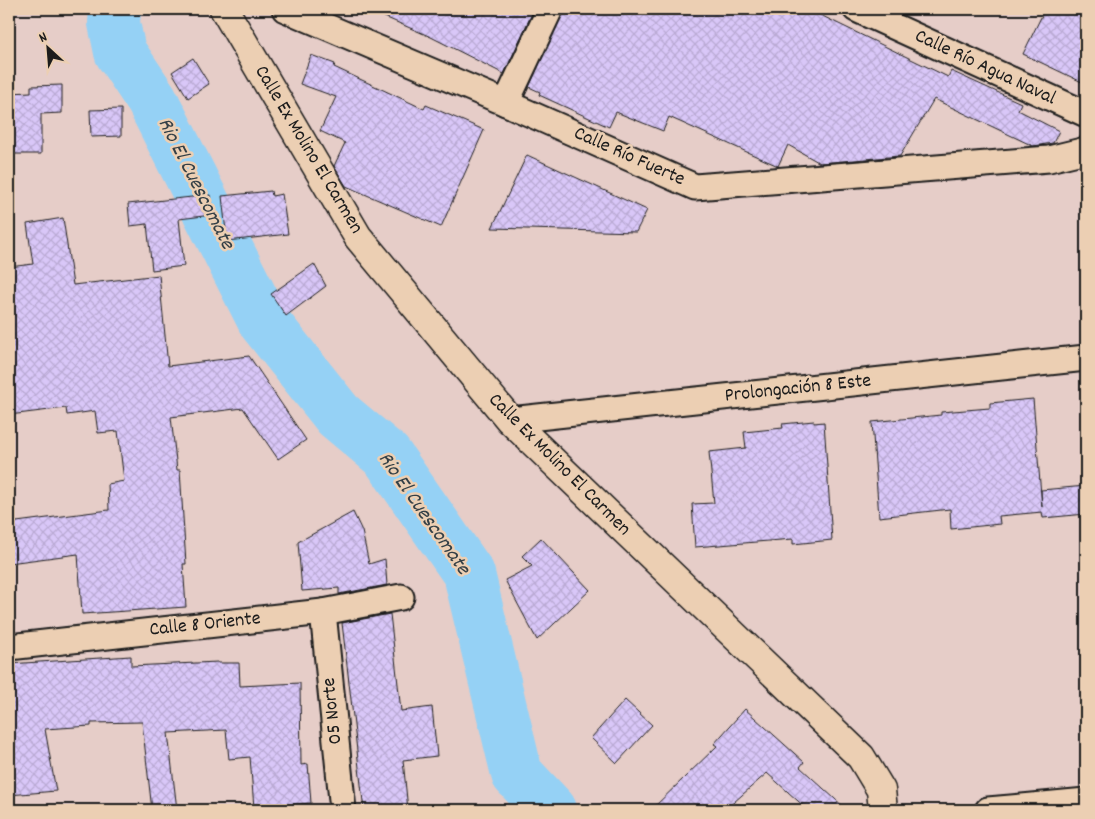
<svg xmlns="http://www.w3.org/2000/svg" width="1095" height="819" font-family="Dekko,sans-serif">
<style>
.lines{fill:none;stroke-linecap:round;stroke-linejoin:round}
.river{stroke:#95d1f5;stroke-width:52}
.building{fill:url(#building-cross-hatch);stroke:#1c1c1c}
.minor-casing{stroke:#1c1c1c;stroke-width:29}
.primary-casing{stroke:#1c1c1c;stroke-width:31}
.minor{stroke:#eccfb3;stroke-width:25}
.primary{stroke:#eccfb3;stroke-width:28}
.labels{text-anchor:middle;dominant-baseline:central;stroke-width:5;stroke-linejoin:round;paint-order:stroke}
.street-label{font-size:20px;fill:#1c1c1c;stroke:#eccfb3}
.water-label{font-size:21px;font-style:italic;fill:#344047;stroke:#eccfb3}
</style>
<defs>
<pattern id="building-cross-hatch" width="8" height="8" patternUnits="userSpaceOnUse" patternTransform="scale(1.25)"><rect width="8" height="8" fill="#d9c7f8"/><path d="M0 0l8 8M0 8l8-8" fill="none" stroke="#baaad4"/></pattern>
</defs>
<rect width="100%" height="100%" fill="#e6cdc8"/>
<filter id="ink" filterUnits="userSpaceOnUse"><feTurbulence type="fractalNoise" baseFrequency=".02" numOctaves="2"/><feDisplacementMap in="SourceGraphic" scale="10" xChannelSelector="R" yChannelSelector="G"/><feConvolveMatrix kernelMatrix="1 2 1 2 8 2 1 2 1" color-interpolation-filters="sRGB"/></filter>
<g filter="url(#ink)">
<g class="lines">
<path class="river" d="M 115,9 L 114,23 L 120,52 L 152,100 L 264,322 L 338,415 L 387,456 L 469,574 L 517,774 L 551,810"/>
</g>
<g class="building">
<path d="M 366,9 L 534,9 L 504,74 L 431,37 Z"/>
<path d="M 564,9 L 808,9 L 948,77 L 951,71 L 1021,103 L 1018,110 L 1059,131 L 1053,143 L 1033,146 L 934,99 L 900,156 L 820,163 L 788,145 L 778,166 L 669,117 L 663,131 L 616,112 L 609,127 L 539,95 L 540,92 L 529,87 Z"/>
<path d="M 1045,9 L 1086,9 L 1086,84 L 1023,54 Z"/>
<path d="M 311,55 L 335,64 L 334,67 L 424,109 L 426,105 L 484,130 L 441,227 L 346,186 L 334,166 L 345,143 L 320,131 L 336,97 L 300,84 Z"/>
<path d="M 193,58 L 209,84 L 188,98 L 172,72 Z"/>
<path d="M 62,85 L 62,113 L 41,114 L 41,154 L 9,154 L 9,93 L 31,92 L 31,86 Z"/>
<path d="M 121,109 L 121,136 L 91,137 L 90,110 Z"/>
<path d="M 527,155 L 647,210 L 636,232 L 492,228 Z"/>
<path d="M 271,191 L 272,196 L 282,194 L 288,234 L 227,241 L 222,196 Z"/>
<path d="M 210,195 L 212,215 L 179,219 L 184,266 L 152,270 L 147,224 L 130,226 L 128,204 Z"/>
<path d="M 63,218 L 73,285 L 159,275 L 168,366 L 249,356 L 306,440 L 278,459 L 243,408 L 171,417 L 177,470 L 180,470 L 186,564 L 183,564 L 186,607 L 82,614 L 78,554 L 9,563 L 9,523 L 109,510 L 108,484 L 124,481 L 118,431 L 98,433 L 95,411 L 67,415 L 66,408 L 9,415 L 9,267 L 33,264 L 27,224 Z"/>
<path d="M 314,264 L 326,286 L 286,316 L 271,294 Z"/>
<path d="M 1033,399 L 1042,507 L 1041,490 L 1086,486 L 1086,514 L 1043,518 L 1042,512 L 999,516 L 1000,524 L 951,529 L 950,509 L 879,517 L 872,422 L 941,415 L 941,412 L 990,408 L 990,403 Z"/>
<path d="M 814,421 L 814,423 L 824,422 L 832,540 L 793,544 L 793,539 L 695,547 L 692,504 L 714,503 L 709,452 L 746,448 L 744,432 L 783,428 L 782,424 Z"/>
<path d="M 353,512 L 362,531 L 369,564 L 385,559 L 387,585 L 339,594 L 339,588 L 302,591 L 298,542 Z"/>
<path d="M 541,538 L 590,590 L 537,640 L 505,580 L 532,566 L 522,556 Z"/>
<path d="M 390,614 L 401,711 L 432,707 L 437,756 L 403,760 L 408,810 L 364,810 L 342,623 Z"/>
<path d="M 131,656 L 131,666 L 218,662 L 218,663 L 239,663 L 240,686 L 300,683 L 301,765 L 308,764 L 311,803 L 254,808 L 250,757 L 229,759 L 226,730 L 168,733 L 177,810 L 152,810 L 142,722 L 91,723 L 91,726 L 45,729 L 56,791 L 9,795 L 9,664 Z"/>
<path d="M 625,700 L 652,725 L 617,763 L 591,738 Z"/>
<path d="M 745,709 L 804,762 L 800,767 L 847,810 L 808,810 L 767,773 L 725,810 L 651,810 L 717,746 L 714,744 Z"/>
</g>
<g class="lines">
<defs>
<g id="minor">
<path d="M 285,9 L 506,103 L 695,187 L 1049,159 L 1086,150"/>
<path d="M 856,9 L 1086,114"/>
<path d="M 506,103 L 550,9"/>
<path d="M 510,420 L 1086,358"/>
<path d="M 323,612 L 343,810"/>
<path d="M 9,647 L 323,612 L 401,597"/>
<path d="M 988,810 L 1086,801"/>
</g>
<path id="primary" d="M 224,9 L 358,237 L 510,420 L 861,757 L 881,790 L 883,810"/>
</defs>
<use href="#minor" class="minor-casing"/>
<use href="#primary" class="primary-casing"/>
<use href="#minor" class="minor"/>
<use href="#primary" class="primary"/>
</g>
</g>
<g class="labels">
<g class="street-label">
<text transform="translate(985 68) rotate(25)">Calle Río Agua Naval</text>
<text transform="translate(308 150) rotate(59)">Calle Ex Molino El Carmen</text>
<text transform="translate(629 157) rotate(24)">Calle Río Fuerte</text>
<text transform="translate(798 389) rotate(-6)">Prolongación 8 Este</text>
<text transform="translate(559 465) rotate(45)">Calle Ex Molino El Carmen</text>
<text transform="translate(205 625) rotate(-6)">Calle 8 Oriente</text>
<text transform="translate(333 711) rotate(-96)">05 Norte</text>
</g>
<g class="water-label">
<text transform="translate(195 184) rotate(63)">Rio El Cuescomate</text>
<text transform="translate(423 514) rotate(55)">Rio El Cuescomate</text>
</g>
</g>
<rect width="1095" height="819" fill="none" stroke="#eccfb3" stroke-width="30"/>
<rect x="15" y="15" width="1065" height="789" fill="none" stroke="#1c1c1c" stroke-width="2" filter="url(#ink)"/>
<g transform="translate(48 48) rotate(334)" stroke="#eccfb3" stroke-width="4" paint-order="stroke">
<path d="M0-4L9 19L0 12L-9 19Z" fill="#1c1c1c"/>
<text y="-8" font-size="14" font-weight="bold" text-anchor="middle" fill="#1c1c1c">N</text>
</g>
</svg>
